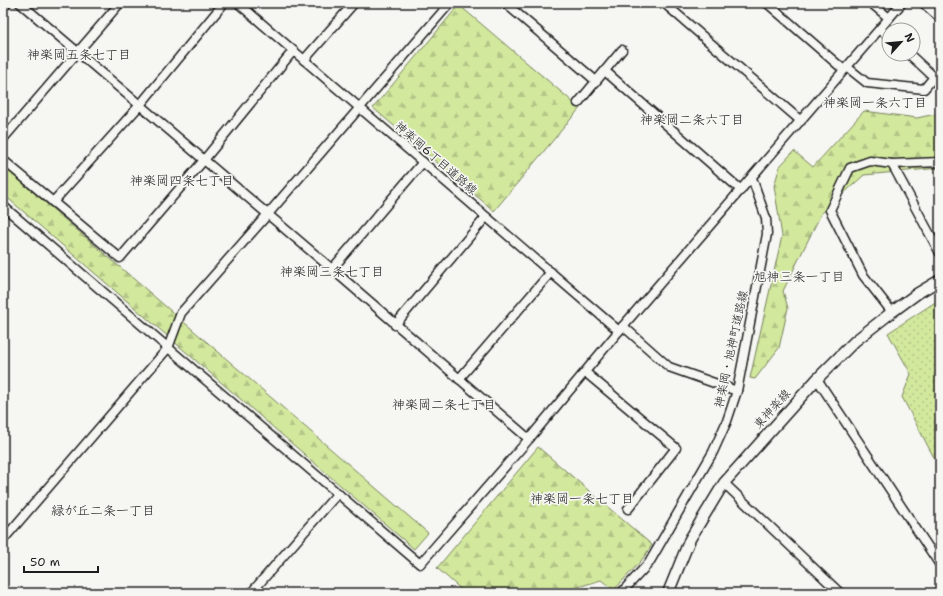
<svg xmlns="http://www.w3.org/2000/svg" width="943" height="596" font-family="'Shantell Sans','Klee One',sans-serif">
<style>
.forest{fill:url(#forest-firs);stroke:#77825c}
.park{fill:url(#park-dots);stroke:#77825c}
.lines{fill:none;stroke-linecap:round;stroke-linejoin:round}
.minor-casing{stroke:#1c1c1c;stroke-width:11}
.tertiary-casing{stroke:#1c1c1c;stroke-width:13}
.minor{stroke:#f6f6f2;stroke-width:8}
.tertiary{stroke:#f6f6f2;stroke-width:10}
.labels{text-anchor:middle;dominant-baseline:central;stroke-width:3.5;stroke-linejoin:round;paint-order:stroke}
.street-label{font-size:12px;fill:#1c1c1c;stroke:#f6f6f2}
.neighbourhood-label{font-size:13px;fill:#1c1c1c;stroke:#f6f6f2}
</style>
<defs>
<pattern id="forest-firs" width="22" height="20" patternUnits="userSpaceOnUse"><rect width="22" height="20" fill="#d2e89d"/><path d="M5 1l3.5 6h-7zM16 11l3.5 6h-7z" fill="#b4c687"/></pattern>
<pattern id="park-dots" width="8" height="8" patternUnits="userSpaceOnUse"><rect width="8" height="8" fill="#d2e89d"/><path d="M2 2h.1M6 6h.1" fill="none" stroke="#b4c687" stroke-width="1.8" stroke-linecap="round"/></pattern>
</defs>
<rect width="100%" height="100%" fill="#f6f6f2"/>
<filter id="ink" filterUnits="userSpaceOnUse"><feTurbulence type="fractalNoise" baseFrequency=".025" numOctaves="2"/><feDisplacementMap in="SourceGraphic" scale="8" xChannelSelector="R" yChannelSelector="G"/><feConvolveMatrix kernelMatrix="1 2 1 2 8 2 1 2 1" color-interpolation-filters="sRGB"/></filter>
<g filter="url(#ink)">
<g class="forest">
<path d="M 459,5 L 580,108 L 494,211 L 373,108 Z"/>
<path d="M 864,111 L 917,118 L 940,113 L 940,168 L 864,175 L 821,214 L 783,291 L 788,308 L 779,348 L 755,379 L 750,378 L 782,236 L 774,186 L 780,166 L 794,151 L 813,167 Z"/>
<path d="M 3,166 L 428,533 L 414,549 L 3,194 Z"/>
<path d="M 538,447 L 652,545 L 641,561 L 614,590 L 601,580 L 578,587 L 574,593 L 465,593 L 437,568 Z"/>
</g>
<path class="park" d="M 940,299 L 940,469 L 902,397 L 911,374 L 888,333 Z"/>
<g class="lines">
<defs>
<g id="minor">
<path d="M 20,3 L 332,269 L 529,439"/>
<path d="M 238,3 L 619,331"/>
<path d="M 505,3 L 596,81"/>
<path d="M 664,3 L 801,121"/>
<path d="M 767,3 L 844,70"/>
<path d="M 871,3 L 889,18"/>
<path d="M 923,3 L 940,18"/>
<path d="M 880,29 L 889,37"/>
<path d="M 304,60 L 354,3"/>
<path d="M 847,67 L 867,83 L 924,89 L 934,77 L 909,54"/>
<path d="M 605,71 L 741,190"/>
<path d="M 578,103 L 622,50"/>
<path d="M 3,139 L 120,3"/>
<path d="M 3,160 L 120,258 L 204,160 L 293,51"/>
<path d="M 892,164 L 940,162"/>
<path d="M 53,202 L 140,105 L 224,3"/>
<path d="M 3,206 L 420,564 L 529,439 L 623,326 L 902,3"/>
<path d="M 332,269 L 423,162"/>
<path d="M 892,312 L 863,275 L 830,210 L 850,168 L 870,161 L 892,164 L 940,253"/>
<path d="M 395,325 L 486,217"/>
<path d="M 623,326 L 669,367 L 737,391"/>
<path d="M 585,372 L 676,448 L 628,509"/>
<path d="M 459,379 L 551,272"/>
<path d="M 817,379 L 940,565"/>
<path d="M 724,483 L 840,593"/>
<path d="M 3,540 L 168,348 L 181,313 L 268,214 L 450,3"/>
<path d="M 251,593 L 338,493"/>
<path d="M 621,593 L 649,563 L 713,452 L 727,421 L 737,391 L 767,234 L 766,218 L 752,178"/>
</g>
<g id="tertiary">
<path d="M 3,6 L 6,3"/>
<path d="M 668,593 L 690,539 L 724,483 L 817,379 L 855,341 L 892,312 L 918,293 L 940,280"/>
</g>
</defs>
<use href="#minor" class="minor-casing"/>
<use href="#tertiary" class="tertiary-casing"/>
<use href="#minor" class="minor"/>
<use href="#tertiary" class="tertiary"/>
</g>
</g>
<g class="labels">
<g class="street-label">
<text transform="translate(436 158) rotate(41)">神楽岡6丁目道路線</text>
<text transform="translate(731 349) rotate(-78)">神楽岡・旭神町道路線</text>
<text transform="translate(772 409) rotate(-48)">東神楽線</text>
</g>
<g class="neighbourhood-label">
<text x="79" y="54">神楽岡五条七丁目</text>
<text x="875" y="102">神楽岡一条六丁目</text>
<text x="692" y="119">神楽岡二条六丁目</text>
<text x="182" y="180">神楽岡四条七丁目</text>
<text x="332" y="271">神楽岡三条七丁目</text>
<text x="799" y="276">旭神三条一丁目</text>
<text x="444" y="404">神楽岡二条七丁目</text>
<text x="582" y="498">神楽岡一条七丁目</text>
<text x="103" y="510">緑が丘二条一丁目</text>
</g>
</g>
<rect width="943" height="596" fill="none" stroke="#f6f6f2" stroke-width="16"/>
<rect x="8" y="8" width="927" height="580" fill="none" stroke="#1c1c1c" stroke-width="1.5" filter="url(#ink)"/>
<g transform="translate(901 42) rotate(63)"><circle r="19" fill="#f6f6f2" stroke="#9f9f9c"/>
<path d="M0-3L7 15L0 10L-7 15Z" fill="#1c1c1c"/>
<text y="-6" font-size="11" font-weight="bold" text-anchor="middle" fill="#1c1c1c">N</text>
</g>
<path d="M24 566v6h74v-6" fill="none" stroke="#1c1c1c" stroke-width="2"/>
<text x="30" y="566" font-size="12" fill="#1c1c1c" stroke="#f6f6f2" stroke-width="3" paint-order="stroke">50 m</text>
</svg>
